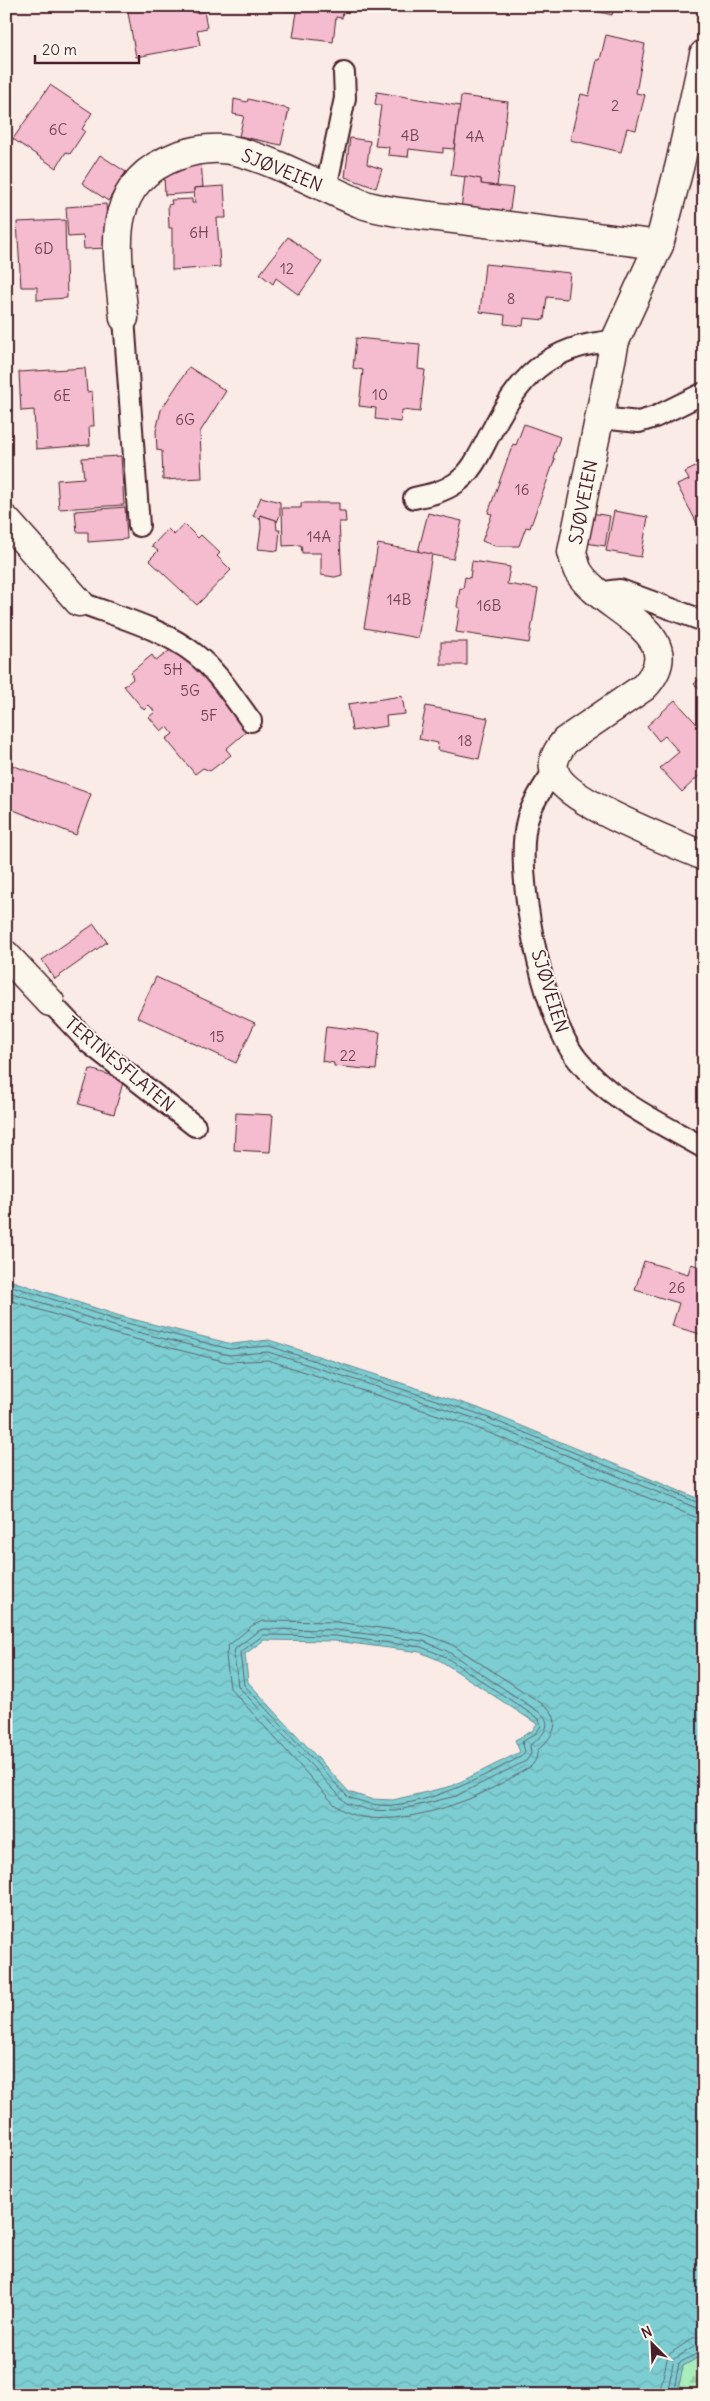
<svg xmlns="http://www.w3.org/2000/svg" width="710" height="2401" font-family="Delius,sans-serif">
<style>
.forest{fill:url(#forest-firs);stroke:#7a8672}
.water{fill:url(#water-waves);stroke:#68888f;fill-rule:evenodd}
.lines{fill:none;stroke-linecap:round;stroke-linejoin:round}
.shore{stroke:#5e656e;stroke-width:1}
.building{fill:#f5bccf;stroke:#4a1f2b}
.lane-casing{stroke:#4a1f2b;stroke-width:24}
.street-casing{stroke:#4a1f2b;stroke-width:31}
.lane{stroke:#fbf7ec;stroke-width:20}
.street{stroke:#fbf7ec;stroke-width:28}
.labels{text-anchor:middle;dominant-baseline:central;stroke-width:4;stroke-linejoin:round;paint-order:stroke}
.number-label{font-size:15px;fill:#754654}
.street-label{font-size:18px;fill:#4a1f2b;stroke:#fbf7ec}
</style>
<defs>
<pattern id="forest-firs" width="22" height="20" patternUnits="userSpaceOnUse" patternTransform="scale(1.25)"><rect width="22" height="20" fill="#a9eeba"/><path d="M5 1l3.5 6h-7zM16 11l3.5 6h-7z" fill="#93cca0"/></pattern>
<pattern id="water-waves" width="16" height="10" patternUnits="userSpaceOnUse" patternTransform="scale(1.25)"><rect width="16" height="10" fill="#7cced2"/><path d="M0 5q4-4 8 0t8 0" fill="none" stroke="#6db0b4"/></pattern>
</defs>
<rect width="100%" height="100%" fill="#faebe6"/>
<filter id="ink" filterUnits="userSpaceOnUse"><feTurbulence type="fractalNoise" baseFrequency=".02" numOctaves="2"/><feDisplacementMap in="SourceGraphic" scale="10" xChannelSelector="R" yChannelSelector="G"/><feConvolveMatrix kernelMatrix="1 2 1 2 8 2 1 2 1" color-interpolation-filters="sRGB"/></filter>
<g filter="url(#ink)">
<path class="forest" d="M 704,2354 L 704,2395 L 677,2395 L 683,2366 Z"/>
<path class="water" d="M 6,1279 L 120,1316 L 232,1344 L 269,1340 L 478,1408 L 704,1501 L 704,2354 L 683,2366 L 677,2395 L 6,2395 ZM 264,1640 L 335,1641 L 420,1652 L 441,1661 L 537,1724 L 532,1731 L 515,1740 L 520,1752 L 452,1786 L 393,1800 L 370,1799 L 349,1792 L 248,1682 L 245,1654 Z"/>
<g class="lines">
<g class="shore">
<path d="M 6,1284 L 119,1321 L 230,1349 L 269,1346 L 476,1413 L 704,1505"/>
<path d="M 6,1291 L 117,1327 L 229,1355 L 268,1352 L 474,1418 L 704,1511"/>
<path d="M 6,1299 L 115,1334 L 227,1362 L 268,1360 L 472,1426 L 695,1517 L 704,1519"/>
<path d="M 264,1621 L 336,1622 L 425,1634 L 451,1644 L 547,1707 C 559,1718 556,1731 546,1742 C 544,1745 540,1747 538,1750 C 536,1758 536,1762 530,1767 C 508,1780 482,1795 458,1803 C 426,1815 364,1830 335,1805 L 230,1688 L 226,1656 L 228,1646 L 253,1625 Z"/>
<path d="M 264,1629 L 335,1630 L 423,1641 L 447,1651 L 542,1714 C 554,1726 541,1737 530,1745 L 531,1754 L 526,1761 L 456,1796 L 395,1811 L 369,1810 L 346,1803 L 238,1686 L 234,1655 L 235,1649 L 258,1631 Z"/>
<path d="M 264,1635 L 335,1636 L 421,1647 L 444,1656 L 539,1719 L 541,1726 L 535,1734 L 522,1742 L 525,1751 L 522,1756 C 482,1777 440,1800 393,1805 C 378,1807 363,1802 348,1797 L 244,1685 L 240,1653 Z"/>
<path d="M 659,2395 L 668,2355 L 693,2338 L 704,2336"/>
<path d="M 667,2395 L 674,2359 L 697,2345 L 704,2343"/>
<path d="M 673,2395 L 679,2363 L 704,2350"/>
</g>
</g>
<g class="building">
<path d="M 193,6 L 195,13 L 204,11 L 207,28 L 197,30 L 200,45 L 136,57 L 127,7 Z"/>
<path d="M 265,6 L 344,6 L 342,18 L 336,17 L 333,42 L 293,37 L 297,12 L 265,8 Z"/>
<path d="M 584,6 L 614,6 L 612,15 L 584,8 Z"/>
<path d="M 606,35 L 645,44 L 636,93 L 645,95 L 636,130 L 627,128 L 621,152 L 570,140 L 581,94 L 589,96 L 597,60 L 600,60 Z"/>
<path d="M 50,85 L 92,113 L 82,129 L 85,131 L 70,154 L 66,152 L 56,168 L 13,139 Z"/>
<path d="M 377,92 L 460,106 L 454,149 L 443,148 L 443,153 L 409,149 L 408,157 L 388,155 L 389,147 L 375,146 L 381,106 L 375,104 Z"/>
<path d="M 461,96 L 508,102 L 497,186 L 481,184 L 481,179 L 451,175 Z"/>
<path d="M 234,99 L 247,102 L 248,99 L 289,109 L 281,145 L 239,136 L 244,116 L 233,114 Z"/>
<path d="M 350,138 L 370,141 L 367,164 L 382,169 L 376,188 L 345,177 Z"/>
<path d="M 100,155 L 126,172 L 108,201 L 82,183 Z"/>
<path d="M 193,162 L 201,162 L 203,187 L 194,188 L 194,193 L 165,195 L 164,176 Z"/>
<path d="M 465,176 L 481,179 L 481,184 L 513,188 L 509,216 L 461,210 Z"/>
<path d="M 224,186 L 226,218 L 217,218 L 220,267 L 172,270 L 172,228 L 169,228 L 168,205 L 172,204 L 171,200 L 192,199 L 192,203 L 195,203 L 194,188 Z"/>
<path d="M 106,204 L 109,248 L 84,249 L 83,236 L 68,237 L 66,207 Z"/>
<path d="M 65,220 L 67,298 L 37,300 L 37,287 L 21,287 L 17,222 Z"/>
<path d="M 288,237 L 322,262 L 299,295 L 276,278 L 273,284 L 260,274 Z"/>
<path d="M 485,264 L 570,273 L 567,299 L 547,297 L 544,320 L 524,318 L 523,326 L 504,324 L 505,315 L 480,312 Z"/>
<path d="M 704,330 L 704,348 L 697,333 Z"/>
<path d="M 356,338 L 420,344 L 418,369 L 425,370 L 420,412 L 402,410 L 401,422 L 375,419 L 376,408 L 359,406 L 363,370 L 353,368 Z"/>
<path d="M 189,367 L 226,391 L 200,432 L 202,478 L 163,480 L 162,451 L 157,450 L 156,431 L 161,410 Z"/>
<path d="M 85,368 L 87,392 L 92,391 L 94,426 L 89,426 L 90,445 L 36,449 L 34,410 L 21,411 L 19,372 Z"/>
<path d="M 524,424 L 560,437 L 553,458 L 555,459 L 530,528 L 526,527 L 519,546 L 495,546 L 482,541 L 492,514 L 488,513 L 513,444 L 516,445 Z"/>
<path d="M 121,456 L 124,505 L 59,509 L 57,480 L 84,478 L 82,458 Z"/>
<path d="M 704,463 L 704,525 L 699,527 L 677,485 L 689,480 L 685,472 Z"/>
<path d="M 261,497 L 280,502 L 280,515 L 277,522 L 276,520 L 260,515 L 260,519 L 253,516 Z"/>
<path d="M 301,503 L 339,503 L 339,511 L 345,511 L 346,522 L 339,522 L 342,575 L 335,577 L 321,575 L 321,553 L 302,553 L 301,545 L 283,546 L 282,508 L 301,508 Z"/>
<path d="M 125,507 L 127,539 L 88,542 L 88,532 L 77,532 L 75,511 Z"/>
<path d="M 614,511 L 648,517 L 641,557 L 606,551 Z"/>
<path d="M 428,513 L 462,521 L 453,559 L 418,552 Z"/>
<path d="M 591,513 L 610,516 L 605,546 L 586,543 Z"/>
<path d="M 260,515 L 276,520 L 277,530 L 280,530 L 278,551 L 258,549 L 261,528 Z"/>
<path d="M 184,524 L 198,538 L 201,535 L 220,553 L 217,556 L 231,570 L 197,605 L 149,560 L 158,551 L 152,546 L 168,529 L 174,535 Z"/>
<path d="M 378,544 L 432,554 L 418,638 L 364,628 Z"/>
<path d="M 472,561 L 510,567 L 507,584 L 538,589 L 529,643 L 456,632 L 460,608 L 457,607 L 460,588 L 463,589 L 465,577 L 470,578 Z"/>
<rect x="441" y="642" width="26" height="23"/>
<path d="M 178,644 L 247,731 L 226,749 L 231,755 L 210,771 L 203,768 L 195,774 L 166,739 L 173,734 L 167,726 L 161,731 L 149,717 L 155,712 L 149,705 L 144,710 L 124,686 L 133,679 L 131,672 L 152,655 L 156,661 Z"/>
<path d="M 704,675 L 704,693 L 694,684 Z"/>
<path d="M 402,696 L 405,714 L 386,716 L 387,726 L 352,731 L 348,704 Z"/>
<path d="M 675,700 L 704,732 L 704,778 L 700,775 L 682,792 L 660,768 L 679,752 L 665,736 L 659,741 L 647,726 Z"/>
<path d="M 426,706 L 488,718 L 479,759 L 437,750 L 438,743 L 419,739 Z"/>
<path d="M 6,763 L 91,794 L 76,835 L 6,807 Z"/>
<path d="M 94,924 L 107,942 L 55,979 L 42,960 Z"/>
<path d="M 156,977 L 255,1023 L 236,1063 L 137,1017 Z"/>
<path d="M 326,1026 L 380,1032 L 376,1070 L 334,1066 L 334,1063 L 322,1061 Z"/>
<path d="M 90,1069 L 124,1079 L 114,1114 L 79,1104 Z"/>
<path d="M 236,1113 L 273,1115 L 270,1152 L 234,1150 Z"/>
<path d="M 644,1261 L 688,1274 L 691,1264 L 704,1268 L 704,1335 L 672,1326 L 679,1303 L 635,1290 Z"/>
</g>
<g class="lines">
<defs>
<g id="lane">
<path d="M 326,188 L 345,98 L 344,73"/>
<path d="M 124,318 L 139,526"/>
<path d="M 600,418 L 639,422 L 655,417 L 704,393"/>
<path d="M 414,498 C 429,495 443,492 456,483 C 472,472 480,453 489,436 C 518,379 546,345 615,341"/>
<path d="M 601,596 L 611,591 L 620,590 L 704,621"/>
<path d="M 79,602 C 115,616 164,629 195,654 C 218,672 234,698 251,721"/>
<path d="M 554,771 C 544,785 534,800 528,817 C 512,869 543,1017 577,1059 C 609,1100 659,1122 704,1148"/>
<path d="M 50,1002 L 89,1043 L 195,1126"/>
</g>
<g id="street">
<path d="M 704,54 L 680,164 L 659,245 L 615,341 L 572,552 C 574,558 575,565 578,571 C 600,610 694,633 644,687 L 565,741 C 559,749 552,758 554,769 C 559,800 674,843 704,856"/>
<path d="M 124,318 C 118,253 100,185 177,156 C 197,149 219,146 240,152 C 282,164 321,187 362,204 C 373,208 386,210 398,212 L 659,245"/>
<path d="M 6,520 L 79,602"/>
<path d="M 6,955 L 50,1002"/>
</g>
</defs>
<use href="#lane" class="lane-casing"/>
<use href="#street" class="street-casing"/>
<use href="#lane" class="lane"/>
<use href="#street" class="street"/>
</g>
</g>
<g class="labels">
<g class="number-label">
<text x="615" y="105">2</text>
<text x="58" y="129">6C</text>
<text x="410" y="135">4B</text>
<text x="475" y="136">4A</text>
<text x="199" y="232">6H</text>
<text x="44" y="248">6D</text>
<text x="287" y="268">12</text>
<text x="511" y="298">8</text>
<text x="380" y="394">10</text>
<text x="62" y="395">6E</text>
<text x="185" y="419">6G</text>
<text x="522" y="489">16</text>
<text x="319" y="536">14A</text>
<text x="399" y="599">14B</text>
<text x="489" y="605">16B</text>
<text x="173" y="669">5H</text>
<text x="190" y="690">5G</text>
<text x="209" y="715">5F</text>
<text x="465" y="740">18</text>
<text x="217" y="1036">15</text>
<text x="348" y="1055">22</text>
<text x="677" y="1287">26</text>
</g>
<g class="street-label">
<text transform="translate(282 170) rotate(22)">SJØVEIEN</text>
<text transform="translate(583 502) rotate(-79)">SJØVEIEN</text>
<text transform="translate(550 991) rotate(73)">SJØVEIEN</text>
<text transform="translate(120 1064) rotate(40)">TERTNESFLATEN</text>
</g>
</g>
<rect width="710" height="2401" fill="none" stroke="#fbf7ec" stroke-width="25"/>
<rect x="12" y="12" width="685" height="2376" fill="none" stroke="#4a1f2b" stroke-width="2" filter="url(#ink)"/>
<g transform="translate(652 2344) rotate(336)" stroke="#fbf7ec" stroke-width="4" paint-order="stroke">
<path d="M0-4L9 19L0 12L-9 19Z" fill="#4a1f2b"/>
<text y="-8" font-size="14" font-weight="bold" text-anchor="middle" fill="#4a1f2b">N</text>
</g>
<path d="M35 55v8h104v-8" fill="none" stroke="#4a1f2b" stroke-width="2.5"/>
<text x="42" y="55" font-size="15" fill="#4a1f2b" stroke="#fbf7ec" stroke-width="4" paint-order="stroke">20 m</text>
</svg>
